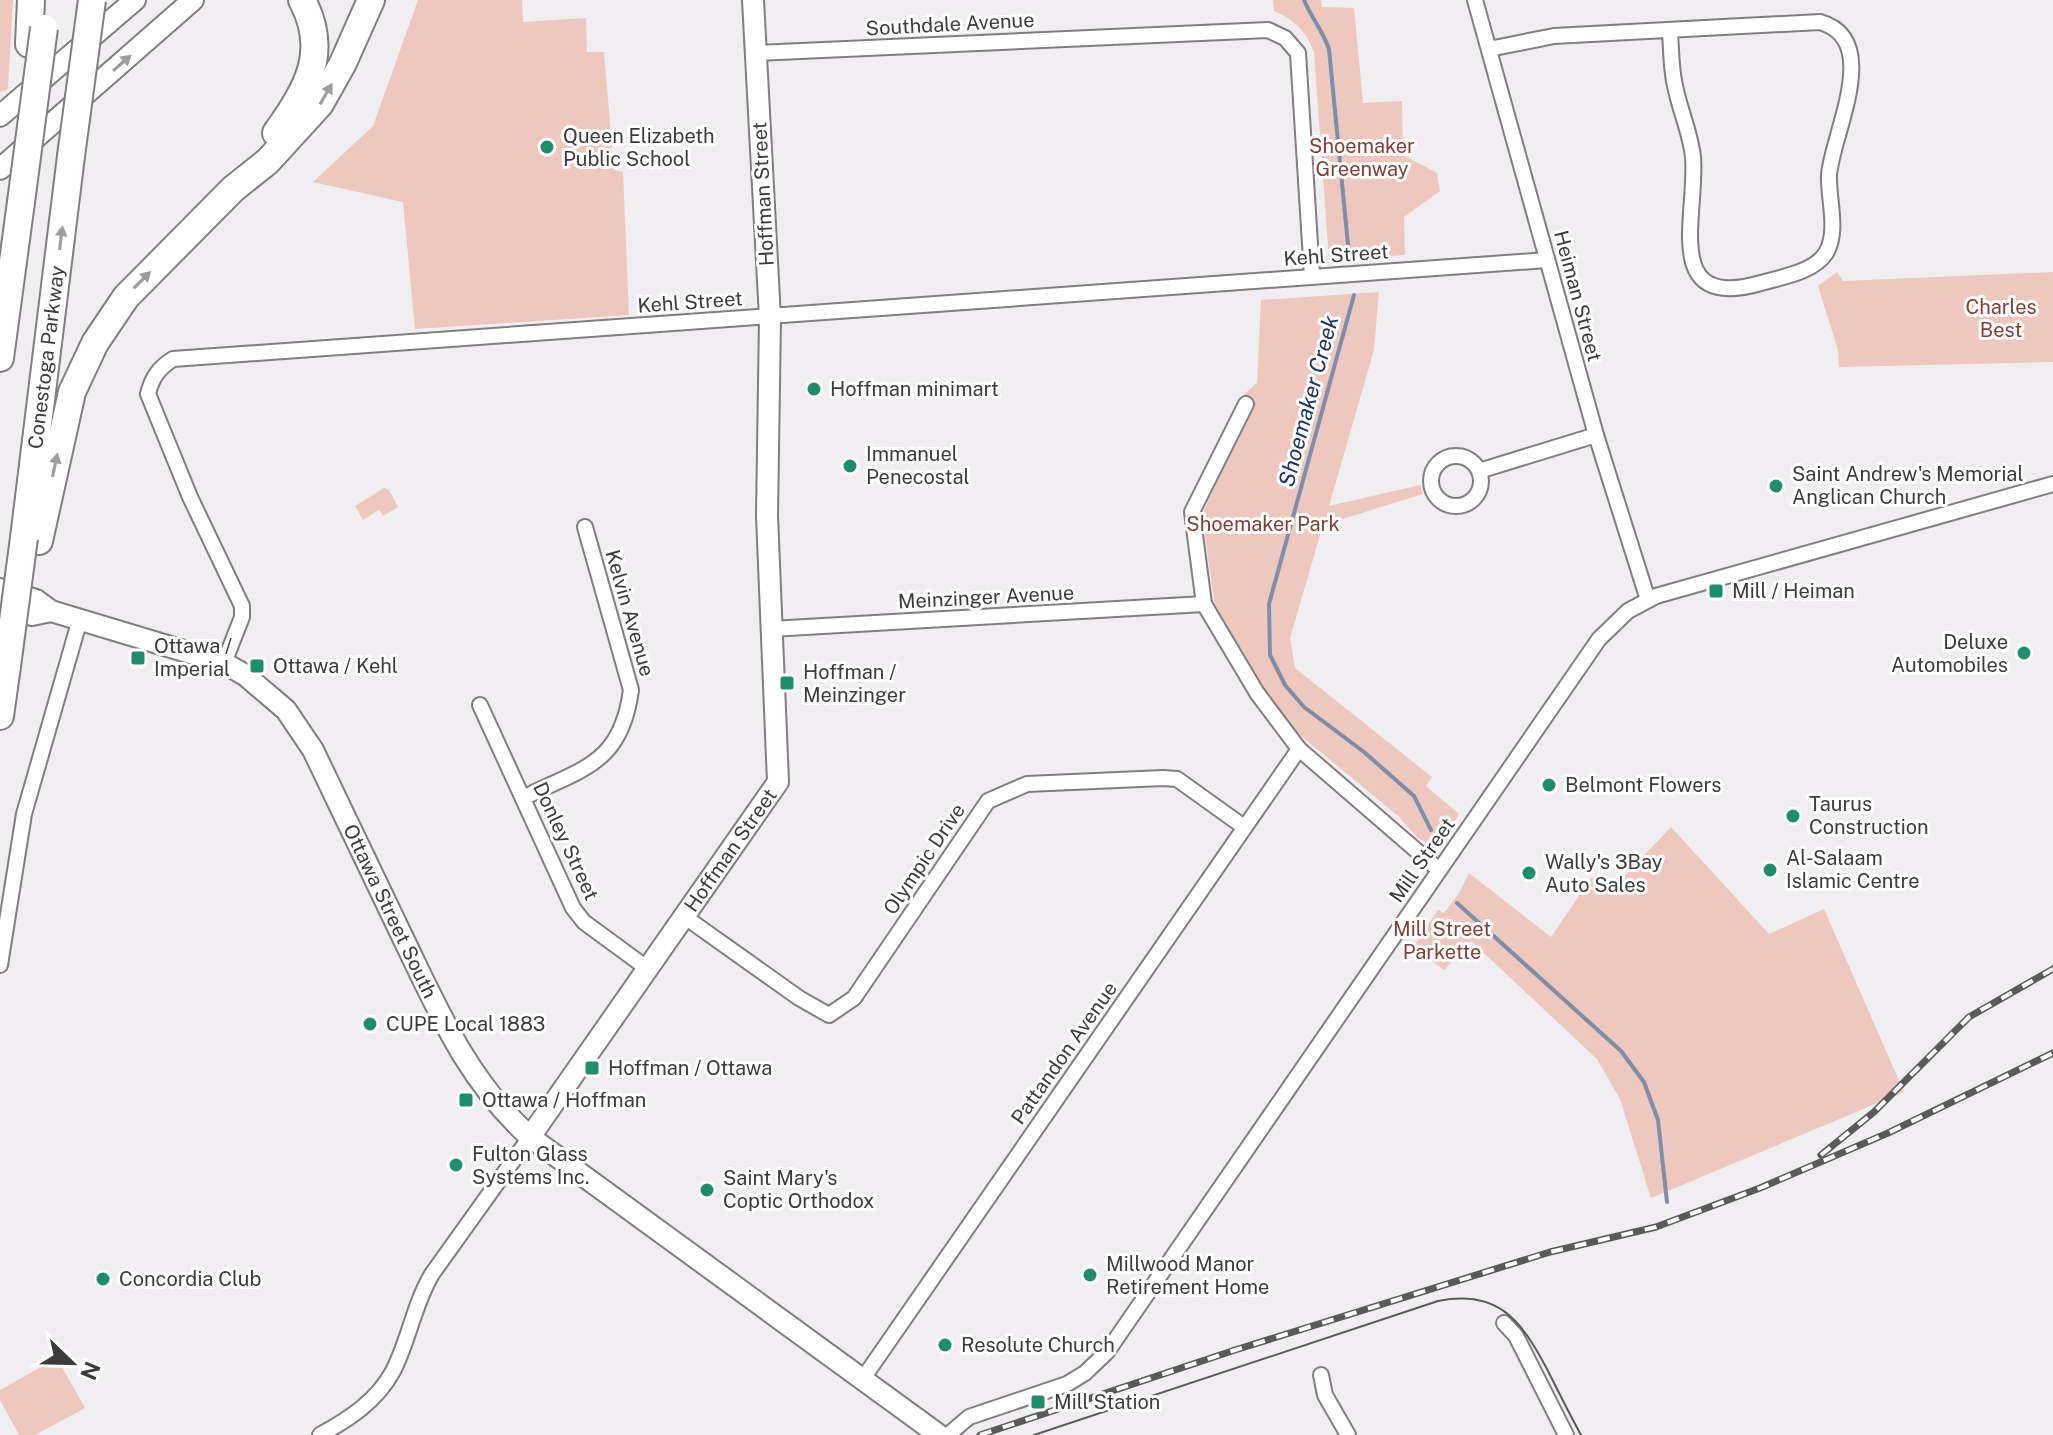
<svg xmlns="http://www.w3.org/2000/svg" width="2053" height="1435" font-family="'Public Sans',sans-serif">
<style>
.green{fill:#eec7be}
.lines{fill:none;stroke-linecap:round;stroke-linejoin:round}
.stream{stroke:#7f8da9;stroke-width:4}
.street-casing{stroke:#817e81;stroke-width:18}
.secondary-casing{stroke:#817e81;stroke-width:24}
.highway-casing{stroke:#817e81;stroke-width:30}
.street{stroke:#fff;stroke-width:14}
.secondary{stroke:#fff;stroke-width:20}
.highway{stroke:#fff;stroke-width:26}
.tram{stroke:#5b5a5b;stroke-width:2}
.rail-casing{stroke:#5b5a5b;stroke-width:7}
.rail{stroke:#fff;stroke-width:4;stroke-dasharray:12;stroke-linecap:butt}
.highway-bridge-casing{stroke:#817e81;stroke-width:30;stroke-linecap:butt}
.highway-bridge{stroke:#fff;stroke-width:26}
.oneway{fill:#9e9d9e}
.poi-dot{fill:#1f8c6b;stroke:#fff;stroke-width:3}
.labels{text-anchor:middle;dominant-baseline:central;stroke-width:6;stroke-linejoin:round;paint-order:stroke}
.street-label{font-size:20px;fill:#3c3b3c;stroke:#fff}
.poi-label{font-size:20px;fill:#3c3b3c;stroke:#fff;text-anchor:start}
.park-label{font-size:20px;fill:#804034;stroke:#fff}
.water-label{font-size:22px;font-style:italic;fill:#1d3364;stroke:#fff}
</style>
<rect width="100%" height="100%" fill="#f1eef1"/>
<g class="green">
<path d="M 0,0 L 13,0 L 8,89 L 0,92 Z"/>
<path d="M 418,0 L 522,0 L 523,22 L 586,18 L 587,52 L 604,52 L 614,170 L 623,172 L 629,315 L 415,329 L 403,202 L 313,182 L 373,126 Z"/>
<path d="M 1273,0 L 1321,0 L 1322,7 L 1354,8 L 1363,103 L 1402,101 L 1403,155 L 1437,173 L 1440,191 L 1404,217 L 1405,255 L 1329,260 L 1314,52 C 1305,30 1295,20 1274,11 Z"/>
<path d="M 1837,272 L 1843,281 L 2053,272 L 2053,362 L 1839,367 L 1838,350 L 1818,286 Z"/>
<path d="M 1379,292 L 1374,350 L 1329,506 L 1420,485 L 1423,494 L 1323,525 L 1290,638 L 1295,668 L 1432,777 L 1426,786 L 1459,814 L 1443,841 L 1432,845 L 1418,838 L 1398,816 L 1294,730 L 1255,680 L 1215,607 L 1202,515 L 1250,410 L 1241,397 L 1257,383 L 1261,300 Z"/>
<path d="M 384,488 L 389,490 L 398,507 L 383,516 L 379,510 L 363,520 L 355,506 Z"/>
<path d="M 1671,827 L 1769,934 L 1824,909 L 1904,1092 L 1651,1198 L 1620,1099 L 1597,1059 L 1471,941 L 1444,970 L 1413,947 L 1438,910 L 1444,913 L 1459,893 L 1469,873 L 1551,937 L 1592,877 L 1611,890 Z"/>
<path d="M 57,1358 L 85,1408 L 35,1435 L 19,1435 L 0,1400 L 0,1390 Z"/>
</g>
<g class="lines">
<g class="stream">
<path d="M 1304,0 C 1311,17 1323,31 1329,49 L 1349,255"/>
<path d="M 1354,295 L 1269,604 L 1270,655 L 1285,685 L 1304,707 L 1364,752 L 1414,796 L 1431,830"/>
<path d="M 1457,903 L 1621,1051 L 1644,1082 L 1658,1120 L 1667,1202"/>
</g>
<defs>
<g id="street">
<path d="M 1475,0 L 1596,435 L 1648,600"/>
<path d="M 1489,49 L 1554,36 L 1820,22 C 1883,40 1832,134 1829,175 C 1828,199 1839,231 1826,253 C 1814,272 1782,277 1761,283 C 1660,312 1698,214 1693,157 C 1690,129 1676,102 1673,74 C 1671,60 1671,46 1670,32"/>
<path d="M 755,53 L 1268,30 L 1285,38 L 1298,53 L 1312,276"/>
<path d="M 1246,404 L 1192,512 L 1204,604 L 1257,693 L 1299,749 L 1439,870"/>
<circle cx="1456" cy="481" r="25"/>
<path d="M 1479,471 L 1596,435"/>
<path d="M 771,629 L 1204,604"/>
<path d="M 224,663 L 242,617 L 242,606 L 190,497 L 148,394 C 152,377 159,368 173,359 L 1547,260"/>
<path d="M 480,705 L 573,908 L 584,922 L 648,969"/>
<path d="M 523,798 C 582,768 621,765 631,690 L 585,527"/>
<path d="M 685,917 L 799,998 L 829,1015 L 854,998 L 988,801 L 1027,784 L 1163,778 L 1177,779 L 1244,827"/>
<path d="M 0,965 L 24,814 L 80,619"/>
<path d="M 1504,1323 L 1516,1336 L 1566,1435"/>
<path d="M 1321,1375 L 1325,1395 L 1348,1435"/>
<path d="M 862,1380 L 1299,749"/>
<path d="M 320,1435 C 349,1419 377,1401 393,1371 C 409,1340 414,1304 432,1274 L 530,1137"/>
<path d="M 948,1435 L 969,1417 L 1067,1384 L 1085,1373 L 1107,1352 L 1599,639 L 1628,611 L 1656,596 L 2053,484"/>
</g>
<g id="secondary">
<path d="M 0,116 L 135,0"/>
<path d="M 0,169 L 193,0"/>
<path id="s1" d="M 0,589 L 36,600 L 51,611 L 224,663 L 245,675 L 286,710 L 313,750 C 343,813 373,875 403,938 C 439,1012 467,1080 530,1137 L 939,1435"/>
<path d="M 0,605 L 32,615 L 51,611"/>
<path id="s2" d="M 530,1137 L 778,782 L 767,516 L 770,318 L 753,0"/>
</g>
<g id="highway">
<path d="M 29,44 L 31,0"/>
<path d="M 276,133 C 307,89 330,52 302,0"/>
<path d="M 0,358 L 21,202"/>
<path id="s3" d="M 24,538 L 71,156"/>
<path d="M 39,541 L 72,392 L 95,343 L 126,297 L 233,189 L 268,161 L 320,104 L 343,63 L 371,0"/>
<path d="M 0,716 L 7,666"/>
</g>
</defs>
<use href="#street" class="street-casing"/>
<use href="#secondary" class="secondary-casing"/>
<use href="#highway" class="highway-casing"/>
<use href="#street" class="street"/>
<use href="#secondary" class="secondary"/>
<use href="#highway" class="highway"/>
<path class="tram" d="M 1034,1435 L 1438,1301 C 1498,1289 1521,1320 1547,1369 C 1558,1391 1569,1413 1581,1435"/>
<defs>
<g id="rail">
<path d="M 1821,1155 L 1874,1112 L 1969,1017 L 2053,969"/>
<path d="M 980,1435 L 1235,1350 L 1550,1252 L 1656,1227 L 1760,1188 L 1888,1133 L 2053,1053"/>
</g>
</defs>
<use href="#rail" class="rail-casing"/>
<use href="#rail" class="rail"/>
<defs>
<g id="highway-bridge">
<path d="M 71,156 L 92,0"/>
<path d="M 21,202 L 44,28"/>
<path d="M 7,666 L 24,538"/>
</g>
</defs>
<use href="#highway-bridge" class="highway-bridge-casing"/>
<use href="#highway-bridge" class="highway-bridge"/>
</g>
<defs><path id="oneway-solid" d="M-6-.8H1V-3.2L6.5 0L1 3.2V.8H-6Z" transform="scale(2)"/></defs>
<g class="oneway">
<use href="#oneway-solid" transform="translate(122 63) rotate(-41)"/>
<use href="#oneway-solid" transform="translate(326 94) rotate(-60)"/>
<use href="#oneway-solid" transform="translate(61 238) rotate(-83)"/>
<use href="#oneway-solid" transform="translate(142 280) rotate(-45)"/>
<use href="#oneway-solid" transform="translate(55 465) rotate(-78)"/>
</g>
<g class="poi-dot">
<circle cx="547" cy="147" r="8"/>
<circle cx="814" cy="389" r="8"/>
<circle cx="850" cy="466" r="8"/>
<circle cx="1776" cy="486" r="8"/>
<rect x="1708" y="583" width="16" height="16" rx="4"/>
<circle cx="2024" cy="653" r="8"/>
<rect x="130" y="650" width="16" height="16" rx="4"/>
<rect x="249" y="658" width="16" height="16" rx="4"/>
<rect x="779" y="675" width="16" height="16" rx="4"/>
<circle cx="1549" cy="785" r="8"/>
<circle cx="1793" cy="816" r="8"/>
<circle cx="1770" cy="870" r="8"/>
<circle cx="1529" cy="873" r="8"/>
<circle cx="370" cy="1024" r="8"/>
<rect x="584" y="1060" width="16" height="16" rx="4"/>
<rect x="458" y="1092" width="16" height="16" rx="4"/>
<circle cx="456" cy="1165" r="8"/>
<circle cx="707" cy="1190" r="8"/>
<circle cx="1090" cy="1275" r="8"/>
<circle cx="103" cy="1279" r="8"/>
<circle cx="945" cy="1345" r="8"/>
<rect x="1030" y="1394" width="16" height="16" rx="4"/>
</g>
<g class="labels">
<g class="street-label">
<text transform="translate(950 24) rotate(-3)">Southdale Avenue</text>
<text transform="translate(763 194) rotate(-93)">Hoffman Street</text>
<text transform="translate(1336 255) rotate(-4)">Kehl Street</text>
<text transform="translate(1578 296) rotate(75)">Heiman Street</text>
<text transform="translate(690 302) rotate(-4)">Kehl Street</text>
<text stroke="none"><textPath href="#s3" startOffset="182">Conestoga Parkway</textPath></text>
<text transform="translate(986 597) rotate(-3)">Meinzinger Avenue</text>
<text transform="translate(630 613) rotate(74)">Kelvin Avenue</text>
<text transform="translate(566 841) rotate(65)">Donley Street</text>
<text stroke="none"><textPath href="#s2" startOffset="350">Hoffman Street</textPath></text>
<text transform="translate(924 859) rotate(-56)">Olympic Drive</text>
<text transform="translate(1422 860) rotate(-55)">Mill Street</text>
<text stroke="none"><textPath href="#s1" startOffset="542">Ottawa Street South</textPath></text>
<text transform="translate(1064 1053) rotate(-55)">Pattandon Avenue</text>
</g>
<g class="poi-label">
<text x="563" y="136">Queen Elizabeth<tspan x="563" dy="23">Public School</tspan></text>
<text x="830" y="389">Hoffman minimart</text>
<text x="866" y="454">Immanuel<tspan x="866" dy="23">Penecostal</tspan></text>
<text x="1792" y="474">Saint Andrew's Memorial<tspan x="1792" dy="23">Anglican Church</tspan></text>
<text x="1732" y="591">Mill / Heiman</text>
<text x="2008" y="642" text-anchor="end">Deluxe<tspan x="2008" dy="23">Automobiles</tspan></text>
<text x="154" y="646">Ottawa /<tspan x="154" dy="23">Imperial</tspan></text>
<text x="273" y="666">Ottawa / Kehl</text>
<text x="803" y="672">Hoffman /<tspan x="803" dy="23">Meinzinger</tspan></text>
<text x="1565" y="785">Belmont Flowers</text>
<text x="1809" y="804">Taurus<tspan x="1809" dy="23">Construction</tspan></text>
<text x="1786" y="858">Al-Salaam<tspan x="1786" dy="23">Islamic Centre</tspan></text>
<text x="1545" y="862">Wally's 3Bay<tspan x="1545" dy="23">Auto Sales</tspan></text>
<text x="386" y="1024">CUPE Local 1883</text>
<text x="608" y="1068">Hoffman / Ottawa</text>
<text x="482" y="1100">Ottawa / Hoffman</text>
<text x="472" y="1154">Fulton Glass<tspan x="472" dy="23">Systems Inc.</tspan></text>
<text x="723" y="1178">Saint Mary's<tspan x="723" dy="23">Coptic Orthodox</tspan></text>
<text x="1106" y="1264">Millwood Manor<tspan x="1106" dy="23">Retirement Home</tspan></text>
<text x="119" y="1279">Concordia Club</text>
<text x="961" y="1345">Resolute Church</text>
<text x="1054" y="1402">Mill Station</text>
</g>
<g class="park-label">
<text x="1362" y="146">Shoemaker<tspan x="1362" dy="23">Greenway</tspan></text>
<text x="2001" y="307">Charles<tspan x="2001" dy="23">Best</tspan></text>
<text x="1263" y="524">Shoemaker Park</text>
<text x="1442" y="929">Mill Street<tspan x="1442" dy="23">Parkette</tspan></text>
</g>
<g class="water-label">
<text transform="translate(1308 401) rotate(-75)">Shoemaker Creek</text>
</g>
</g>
<g transform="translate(72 1363) rotate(113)" stroke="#ffffff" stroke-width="6" paint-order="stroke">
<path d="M0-6L14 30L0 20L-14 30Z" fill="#3c3b3c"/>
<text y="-12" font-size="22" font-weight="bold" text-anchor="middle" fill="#3c3b3c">N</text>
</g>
</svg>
